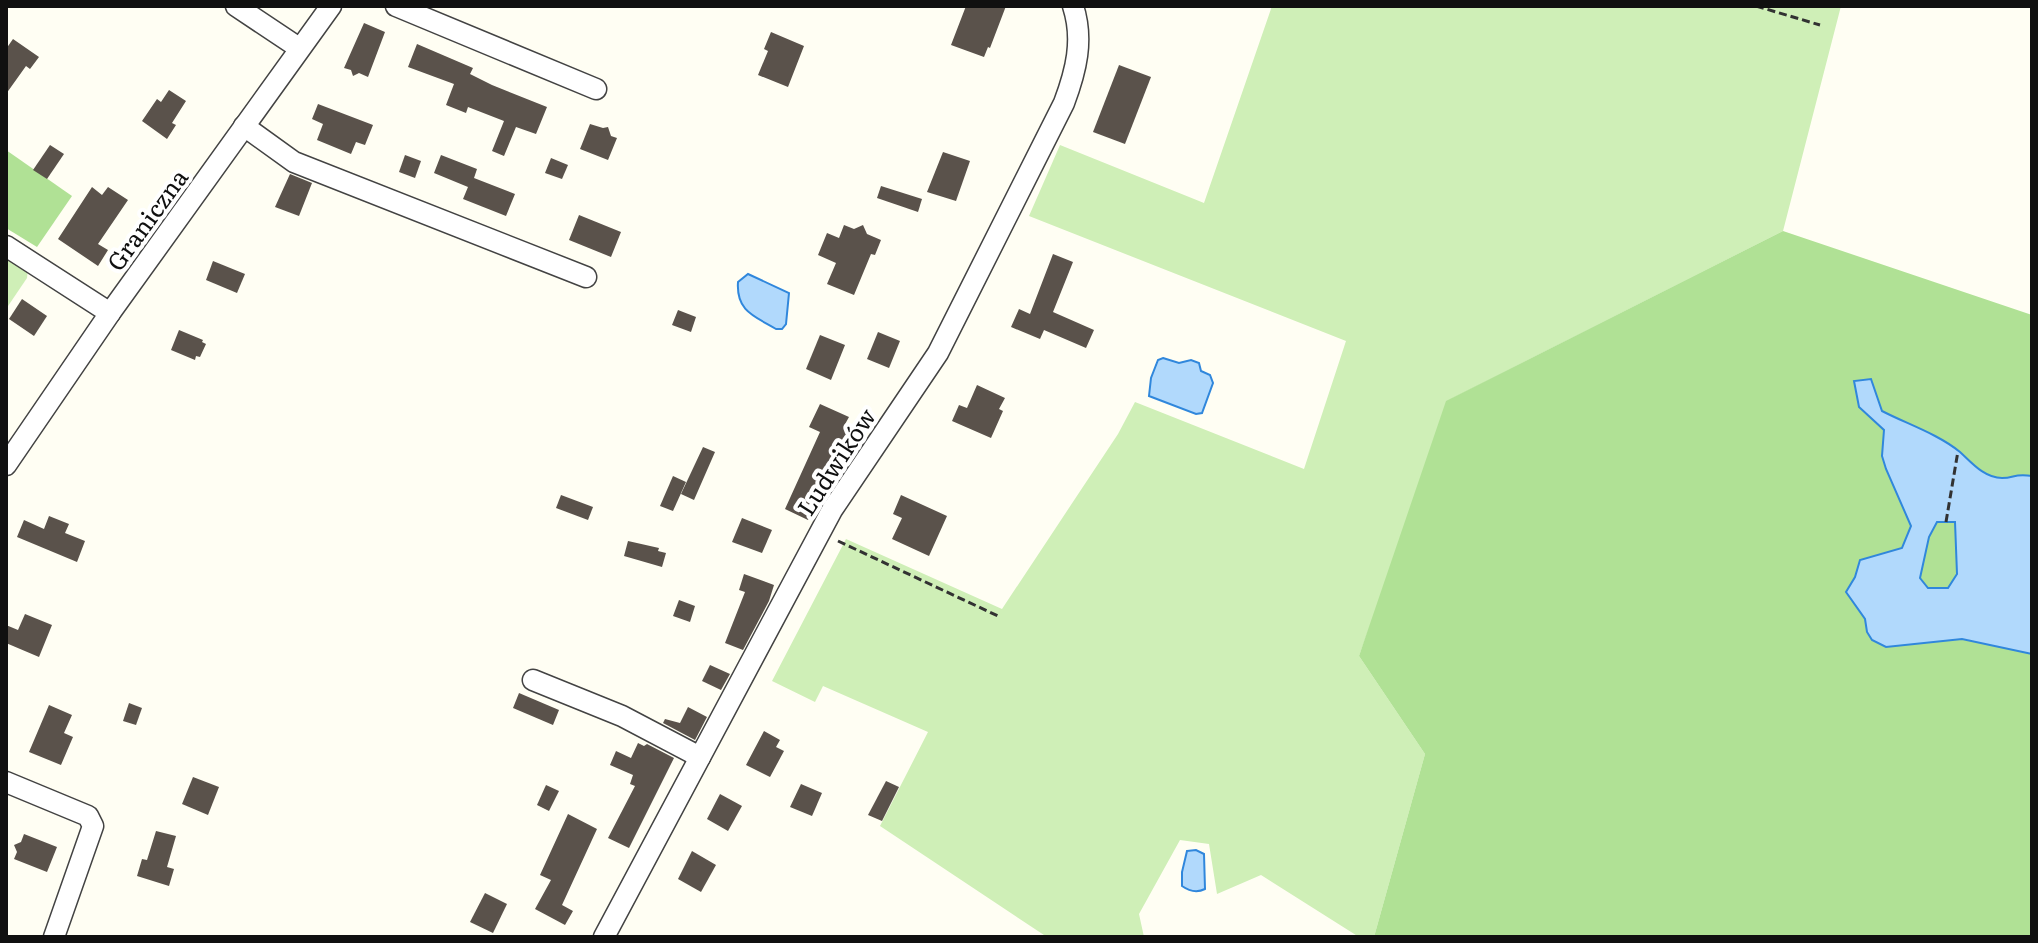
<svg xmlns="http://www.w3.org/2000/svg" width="2038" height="943" font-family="Literata,serif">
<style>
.green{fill:#cfefb7}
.forest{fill:#b0e195}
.water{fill:#b1d9fc;stroke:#3087dc;stroke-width:2;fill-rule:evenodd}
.building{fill:#5a524b}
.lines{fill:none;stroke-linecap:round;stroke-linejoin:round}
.minor-casing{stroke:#434343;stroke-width:23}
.path{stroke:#323232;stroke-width:3;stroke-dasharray:8 4;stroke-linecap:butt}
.minor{stroke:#fff;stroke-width:20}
.labels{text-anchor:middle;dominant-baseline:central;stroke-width:8;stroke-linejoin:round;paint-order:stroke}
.street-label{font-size:24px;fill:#101010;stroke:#fff}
</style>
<rect width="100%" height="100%" fill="#fffef3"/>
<g class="green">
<path d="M 1272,6 L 1841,6 L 1783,231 L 1453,398 L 1359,656 L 1425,754 L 1374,937 L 1359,937 L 1261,875 L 1217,894 L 1209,844 L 1180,840 L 1139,914 L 1144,937 L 1047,937 L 880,826 L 928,732 L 823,686 L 815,702 L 772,681 L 846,539 L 1002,609 L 1118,434 L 1135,402 L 1304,469 L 1346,341 L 1029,216 L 1060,145 L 1204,203 Z"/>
<path d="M 6,254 L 28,268 L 27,278 L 6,309 Z"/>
</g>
<g class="forest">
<path d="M 6,150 L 72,196 L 37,247 L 6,228 Z"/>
<path d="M 1783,231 L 2032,315 L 2032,937 L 1374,937 L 1425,754 L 1359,656 L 1446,401 Z"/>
</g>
<g class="water">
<path d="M 748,274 L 789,293 L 786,324 L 782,329 L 776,329 C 754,316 736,311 738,282 Z"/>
<path d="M 1163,358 L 1179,363 L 1191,360 L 1199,363 L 1201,371 L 1210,375 L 1213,383 L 1202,413 L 1196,414 L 1149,396 L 1151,378 L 1158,360 Z"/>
<path d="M 1871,379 L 1882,411 C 1907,424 1938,434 1960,452 C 1971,462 1984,478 2002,478 C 2015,478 2014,473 2032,476 L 2032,654 L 1962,639 L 1886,647 L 1872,640 L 1867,632 L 1865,619 L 1846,592 L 1855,577 L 1860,560 L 1902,548 L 1911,526 L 1886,469 L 1882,456 L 1884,430 L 1859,407 L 1854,381 ZM 1937,522 L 1955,522 L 1957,574 L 1948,588 L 1928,588 L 1920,578 L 1929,537 Z"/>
<path d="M 1187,851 L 1196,850 L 1204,854 L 1205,889 C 1197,893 1189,891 1182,886 L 1182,872 Z"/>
</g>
<g class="building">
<path d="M 966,6 L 1006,6 L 990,48 L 988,47 L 984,57 L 951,45 Z"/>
<path d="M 364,23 L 385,32 L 368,77 L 359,73 L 353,76 L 351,70 L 344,68 Z"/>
<path d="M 771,32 L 804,46 L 788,87 L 758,75 L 768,51 L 764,49 Z"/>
<path d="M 13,39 L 39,57 L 30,69 L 26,66 L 6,94 L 6,49 Z"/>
<path d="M 417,44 L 473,68 L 470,74 L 492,85 L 547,107 L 536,134 L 516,127 L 504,156 L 492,151 L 504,121 L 468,107 L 466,113 L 446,105 L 454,84 L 408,67 Z"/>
<path d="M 1119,65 L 1151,77 L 1125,144 L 1093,132 Z"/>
<path d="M 169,90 L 186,101 L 172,123 L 176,125 L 167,139 L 142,121 L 157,99 L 161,102 Z"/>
<path d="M 318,104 L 373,125 L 365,145 L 356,142 L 351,154 L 317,140 L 323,124 L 312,119 Z"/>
<path d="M 590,124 L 603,128 L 608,127 L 611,136 L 617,138 L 608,160 L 580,149 Z"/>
<path d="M 50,145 L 64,154 L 47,179 L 33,170 Z"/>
<path d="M 943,152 L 970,161 L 956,201 L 927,192 Z"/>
<path d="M 405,155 L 421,161 L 415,178 L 399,172 Z"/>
<path d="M 441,155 L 477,169 L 474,178 L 515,194 L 506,216 L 463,199 L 468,187 L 434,173 Z"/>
<path d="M 551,158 L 568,165 L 562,179 L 545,173 Z"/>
<path d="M 290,174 L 312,183 L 299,216 L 275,207 Z"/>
<path d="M 881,186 L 922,199 L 918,212 L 877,198 Z"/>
<path d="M 92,187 L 102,195 L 108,187 L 128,200 L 98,244 L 108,250 L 98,266 L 58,239 Z"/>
<path d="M 579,215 L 621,232 L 611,257 L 569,240 Z"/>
<path d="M 844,225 L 854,229 L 863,225 L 867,234 L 881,240 L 875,255 L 871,254 L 854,295 L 827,284 L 836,263 L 818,255 L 827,233 L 839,238 Z"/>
<path d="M 1053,254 L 1073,262 L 1053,312 L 1094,330 L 1086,348 L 1044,330 L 1040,339 L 1011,327 L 1019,309 L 1030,314 Z"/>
<path d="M 213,261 L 245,274 L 237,293 L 206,280 Z"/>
<path d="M 22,299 L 47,316 L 34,336 L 9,319 Z"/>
<path d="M 678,310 L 696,317 L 691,332 L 672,325 Z"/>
<path d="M 179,330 L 203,340 L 202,342 L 206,344 L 200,357 L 196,356 L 195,360 L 171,350 Z"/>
<path d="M 878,332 L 900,341 L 889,368 L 867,359 Z"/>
<path d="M 820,335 L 845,345 L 831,380 L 806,369 Z"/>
<path d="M 977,385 L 1005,398 L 999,409 L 1003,411 L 991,438 L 952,421 L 959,405 L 967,408 Z"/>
<path d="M 820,404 L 849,417 L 844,426 L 849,429 L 808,520 L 785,509 L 820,432 L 809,427 Z"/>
<path d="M 703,447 L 715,452 L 694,500 L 681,494 Z"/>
<path d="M 673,476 L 686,482 L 673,511 L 660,506 Z"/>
<path d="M 561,495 L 593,507 L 588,520 L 556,508 Z"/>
<path d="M 901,495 L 947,516 L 929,556 L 892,539 L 902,518 L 893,514 Z"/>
<path d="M 49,516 L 69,524 L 65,533 L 85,541 L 77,562 L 17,537 L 24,520 L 44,529 Z"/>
<path d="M 742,518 L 772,530 L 762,553 L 732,542 Z"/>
<path d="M 628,541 L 659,548 L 658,551 L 666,553 L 662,567 L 624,556 Z"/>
<path d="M 744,574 L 774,585 L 769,601 L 743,650 L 725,643 L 745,592 L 739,590 Z"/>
<path d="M 679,600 L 695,606 L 690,622 L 673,616 Z"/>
<path d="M 25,614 L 52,625 L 39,657 L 6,643 L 6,625 L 18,630 Z"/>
<path d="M 710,665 L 730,674 L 721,690 L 702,681 Z"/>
<path d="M 519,693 L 559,710 L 553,725 L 513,708 Z"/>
<path d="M 129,703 L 142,708 L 136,725 L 123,721 Z"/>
<path d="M 49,705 L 72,715 L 64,733 L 73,737 L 61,765 L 29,752 Z"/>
<path d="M 688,707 L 707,717 L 695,740 L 663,723 L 665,719 L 680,723 Z"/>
<path d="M 764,731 L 780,740 L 776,747 L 784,751 L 770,777 L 746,765 Z"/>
<path d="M 638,743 L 644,746 L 647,744 L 674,758 L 629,848 L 608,838 L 635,786 L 630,784 L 633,775 L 610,765 L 616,751 L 631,758 Z"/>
<path d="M 193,777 L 219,787 L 208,815 L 182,804 Z"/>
<path d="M 886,781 L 899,787 L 882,821 L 868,815 Z"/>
<path d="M 801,784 L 822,793 L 812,816 L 790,807 Z"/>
<path d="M 546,785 L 559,791 L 549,811 L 537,805 Z"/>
<path d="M 720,794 L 742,806 L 728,831 L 707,819 Z"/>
<path d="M 568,814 L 597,829 L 562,905 L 573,911 L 565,925 L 535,909 L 551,880 L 540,875 Z"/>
<path d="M 156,831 L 176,836 L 167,867 L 174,869 L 169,886 L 137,876 L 142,859 L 147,860 Z"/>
<path d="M 24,834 L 57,847 L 47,872 L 14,859 L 17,852 L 14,845 L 21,842 Z"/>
<path d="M 692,851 L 716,865 L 701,892 L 678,879 Z"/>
<path d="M 485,893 L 507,904 L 493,933 L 470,922 Z"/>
</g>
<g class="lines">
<defs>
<g id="minor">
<path d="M 236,6 L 299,48"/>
<path d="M 396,6 L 596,89"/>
<path d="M 244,126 L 294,162 L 586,277"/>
<path d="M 6,246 L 110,313"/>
<path d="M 6,465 L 110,313 L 331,6"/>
<path d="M 533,680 L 622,716 L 700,757"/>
<path d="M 6,782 L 88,816 L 93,826 L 54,937"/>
<path d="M 604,937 L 832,510 L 938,353 L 1064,103 C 1076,71 1084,40 1073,6"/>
</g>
</defs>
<use href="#minor" class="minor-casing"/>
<g class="path">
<path d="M 1756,6 L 1820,25"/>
<path d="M 1946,522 L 1958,451"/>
<path d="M 838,541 L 998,616"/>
</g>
<use href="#minor" class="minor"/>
</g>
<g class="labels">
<g class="street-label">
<text transform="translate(146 219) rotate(-54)">Graniczna</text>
<text transform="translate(835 461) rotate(-57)">Ludwików</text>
</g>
</g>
<rect width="2038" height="943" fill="none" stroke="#101010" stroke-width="16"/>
</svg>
